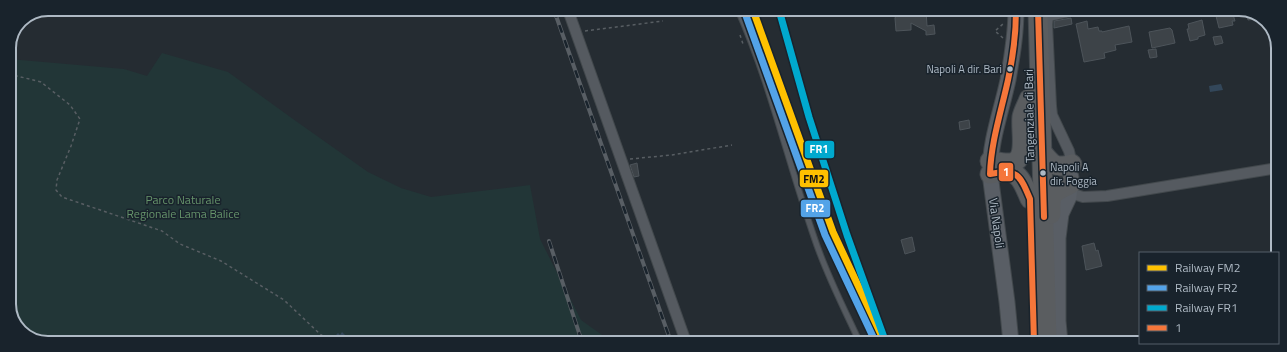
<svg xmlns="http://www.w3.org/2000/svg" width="1287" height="352" font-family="'Titillium Web',sans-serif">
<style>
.green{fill:#223637}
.water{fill:#33475a}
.building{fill:#3d4348;stroke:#4d545a}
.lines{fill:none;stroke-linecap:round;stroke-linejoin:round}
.lane-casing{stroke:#42484c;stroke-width:7}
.street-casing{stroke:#42484c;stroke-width:12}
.secondary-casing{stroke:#42484c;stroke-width:17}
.highway-casing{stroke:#42484d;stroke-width:21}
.path{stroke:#585e63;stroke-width:1.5;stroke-dasharray:3 3;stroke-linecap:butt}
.lane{stroke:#555a60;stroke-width:5}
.street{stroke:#555a60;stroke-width:10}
.secondary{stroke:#595e65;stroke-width:15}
.highway{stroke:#5a5d60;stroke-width:19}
.rail-casing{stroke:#585e64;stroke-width:4}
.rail{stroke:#19232c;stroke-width:2.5;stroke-dasharray:8;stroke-linecap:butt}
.bus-1-casing{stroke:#19232c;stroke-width:9}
.bus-1{stroke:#f5763a;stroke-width:6}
.rail-1-casing{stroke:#19232c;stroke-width:10}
.rail-2-casing{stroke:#19232c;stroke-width:10}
.rail-3-casing{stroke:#19232c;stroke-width:10}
.rail-1{stroke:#ffc100;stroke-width:7}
.rail-2{stroke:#53a3e8;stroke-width:7}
.rail-3{stroke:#00a9ce;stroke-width:7}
.bus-dot{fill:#aeb9c4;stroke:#19232c;stroke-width:1.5}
.labels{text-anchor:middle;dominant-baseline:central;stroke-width:3;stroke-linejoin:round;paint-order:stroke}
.bus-label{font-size:11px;fill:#aeb9c4;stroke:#19232c;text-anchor:end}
.street-label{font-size:12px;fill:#aeb9c4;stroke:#19232c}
.park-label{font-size:12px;fill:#66946b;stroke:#19232c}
.rim{fill:none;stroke:#aeb9c4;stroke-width:2}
.line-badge{stroke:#19232c;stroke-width:1.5}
.badge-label{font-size:11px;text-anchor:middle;font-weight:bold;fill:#fff}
.pale-badge-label{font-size:11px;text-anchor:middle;font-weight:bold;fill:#111}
</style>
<rect width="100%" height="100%" fill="#252c32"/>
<path class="green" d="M 162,53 L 228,72 L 293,119 L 368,172 L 401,188 L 431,197 L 530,185 L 540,239 L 581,320 L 612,342 L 38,342 L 19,330 L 9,309 L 9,59 L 124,69 L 147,76 Z"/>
<g class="water">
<path d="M 1221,84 L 1223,90 L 1210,92 L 1209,86 Z"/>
<path d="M 342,332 L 345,335 L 343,338 L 344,339 L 342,342 L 337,342 L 333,338 L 338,333 L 340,335 Z"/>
</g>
<g class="building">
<path d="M 926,10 L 927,26 L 934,25 L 935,34 L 926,35 L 926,31 L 911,23 L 911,30 L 896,31 L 895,18 L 898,11 L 902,13 L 915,13 L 915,11 Z"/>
<path d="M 1227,10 L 1228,12 L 1232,11 L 1235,21 L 1232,21 L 1233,25 L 1219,28 L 1215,12 Z"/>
<path d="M 1246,10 L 1249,10 L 1261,18 L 1248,20 Z"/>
<path d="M 1071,18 L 1072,24 L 1054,28 L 1054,21 Z"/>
<path d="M 1202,20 L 1205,35 L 1198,37 L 1198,39 L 1190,41 L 1187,29 L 1189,29 L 1188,24 Z"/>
<path d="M 1087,21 L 1088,29 L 1098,27 L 1099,31 L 1102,31 L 1102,32 L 1129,26 L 1132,42 L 1115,45 L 1116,50 L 1104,53 L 1105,58 L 1084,62 L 1076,24 Z"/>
<path d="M 1170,28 L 1172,30 L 1175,43 L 1152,48 L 1149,32 Z"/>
<path d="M 1221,36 L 1223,43 L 1215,45 L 1213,37 Z"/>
<path d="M 1156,49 L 1157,57 L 1150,58 L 1148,50 Z"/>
<path d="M 969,120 L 970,128 L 960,130 L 959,122 Z"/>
<path d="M 637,163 L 639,176 L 634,177 L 630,165 Z"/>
<path d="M 912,237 L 915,251 L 905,254 L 901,240 Z"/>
<path d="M 1094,243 L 1096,251 L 1098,250 L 1102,266 L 1086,270 L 1082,246 Z"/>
</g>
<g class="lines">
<defs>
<path id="lane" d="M 738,10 C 770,83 788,162 814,237 C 826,274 844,308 860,343"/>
<g id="street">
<path d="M 568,10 L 686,342"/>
<path d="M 1049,10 L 1047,24 L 1051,106 L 1052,115 L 1069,151 L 1072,164"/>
<path d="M 1048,16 L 1076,10"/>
<path d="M 1070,193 L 1083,197 L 1107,196 L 1277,168"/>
</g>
<g id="secondary">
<path d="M 1011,343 L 1007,302 L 990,174 C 990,140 1001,113 1008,80 C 1012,57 1016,34 1016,10"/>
<path d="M 1060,343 L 1058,321 L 1058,238 L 1061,214 L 1069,197 L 1071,177"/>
</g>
<g id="highway">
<path d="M 1038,10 L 1047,343"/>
<path d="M 1042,152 C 1053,165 1055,169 1072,164"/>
<path d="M 990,161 C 995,161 1000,163 1006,163 C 1030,165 1020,132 1022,117 C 1023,111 1027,105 1029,99"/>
<path d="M 990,174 C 995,173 1001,171 1006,171 C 1020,171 1025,188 1030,199"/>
<path d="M 1051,214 C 1050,193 1052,193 1071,184"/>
</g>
</defs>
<use href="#lane" class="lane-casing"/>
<use href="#street" class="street-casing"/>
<use href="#secondary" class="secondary-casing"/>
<use href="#highway" class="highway-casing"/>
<g class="path">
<path d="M 585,31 L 663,21"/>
<path d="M 740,35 L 743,44"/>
<path d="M 1003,38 L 995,31 L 1003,24"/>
<path d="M 9,74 L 41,82 L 70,105 L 80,119 L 71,146 L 57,180 L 56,190 L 62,197 L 162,231 L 180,244 L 221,261 L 284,300 L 320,334 L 332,342"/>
<path d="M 630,159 L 672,155 L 732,145"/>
</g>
<use href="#lane" class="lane"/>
<use href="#street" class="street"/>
<use href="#secondary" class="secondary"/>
<use href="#highway" class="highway"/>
<defs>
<g id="rail">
<path d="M 554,10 L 671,342"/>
<path d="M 549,241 L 582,342"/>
</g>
</defs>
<use href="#rail" class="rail-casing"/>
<use href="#rail" class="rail"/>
<defs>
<g id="bus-1">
<path d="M 1016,10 C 1016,34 1013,57 1008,80 C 1001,112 991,142 990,174 C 1017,168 1020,175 1030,199 L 1034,343"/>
<path d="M 1038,10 L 1044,217"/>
</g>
</defs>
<use href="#bus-1" class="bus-1-casing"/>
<use href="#bus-1" class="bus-1"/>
<defs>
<path id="rail-1" d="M 753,10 L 833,232 L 885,343"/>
<path id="rail-2" d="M 745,13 L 825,235 L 876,343"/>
<path id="rail-3" d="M 779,10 L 809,117 L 847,235 L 886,343"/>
</defs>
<use href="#rail-1" class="rail-1-casing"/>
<use href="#rail-2" class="rail-2-casing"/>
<use href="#rail-3" class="rail-3-casing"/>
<use href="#rail-1" class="rail-1"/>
<use href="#rail-2" class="rail-2"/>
<use href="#rail-3" class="rail-3"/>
</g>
<g class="bus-dot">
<circle cx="1010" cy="69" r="3.5"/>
<circle cx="1043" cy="173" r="3.5"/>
</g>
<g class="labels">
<g class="bus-label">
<text x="1002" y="69">Napoli A dir. Bari</text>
<text x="1050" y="167" text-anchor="start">Napoli A<tspan x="1050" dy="14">dir. Foggia</tspan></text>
</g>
<g class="street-label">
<text transform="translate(1029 116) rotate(-91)">Tangenziale di Bari</text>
<text transform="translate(997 223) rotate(82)">Via Napoli</text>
</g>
<g class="park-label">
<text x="183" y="199">Parco Naturale<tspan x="183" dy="14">Regionale Lama Balice</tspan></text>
</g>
</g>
<path d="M0 0H1287V352H0ZM48 16H1239A32 32 0 0 1 1271 48V304A32 32 0 0 1 1239 336H48A32 32 0 0 1 16 304V48A32 32 0 0 1 48 16Z" fill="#19232c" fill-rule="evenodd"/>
<path class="rim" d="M48 16H1239A32 32 0 0 1 1271 48V304A32 32 0 0 1 1239 336H48A32 32 0 0 1 16 304V48A32 32 0 0 1 48 16Z"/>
<g class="line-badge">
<rect x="804" y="140" width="31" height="19" rx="4" fill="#00a9ce"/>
<rect x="998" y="162" width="16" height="20" rx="4" fill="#f5763a"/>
<rect x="799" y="169" width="30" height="19" rx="4" fill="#ffc100"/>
<rect x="800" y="199" width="31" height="19" rx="4" fill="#53a3e8"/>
</g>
<g class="badge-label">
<text x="819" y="153">FR1</text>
<text x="1006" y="176">1</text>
<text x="815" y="212">FR2</text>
</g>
<g class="pale-badge-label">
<text x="814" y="183">FM2</text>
</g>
<rect x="1139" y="252" width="140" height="92" fill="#19232c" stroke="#555f69"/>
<rect x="1147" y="265" width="20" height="6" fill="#ffc100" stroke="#555f69"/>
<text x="1175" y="272" font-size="12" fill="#aeb9c4">Railway FM2</text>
<rect x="1147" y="285" width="20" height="6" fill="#53a3e8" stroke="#555f69"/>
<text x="1175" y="292" font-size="12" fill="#aeb9c4">Railway FR2</text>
<rect x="1147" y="305" width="20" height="6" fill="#00a9ce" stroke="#555f69"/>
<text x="1175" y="312" font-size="12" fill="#aeb9c4">Railway FR1</text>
<rect x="1147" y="325" width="20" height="6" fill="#f5763a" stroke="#555f69"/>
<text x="1175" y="332" font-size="12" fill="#aeb9c4">1</text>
</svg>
